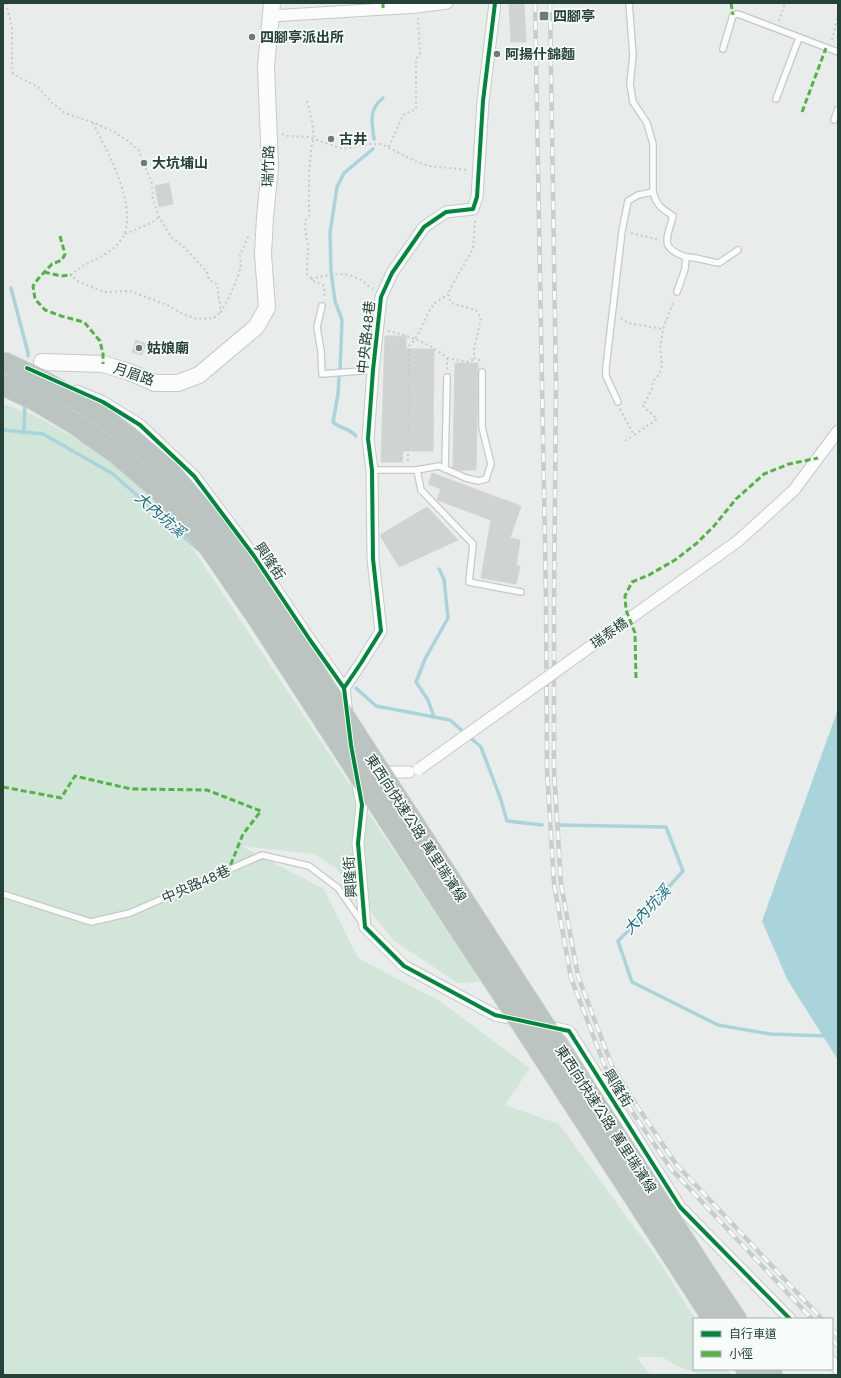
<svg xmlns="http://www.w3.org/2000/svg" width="841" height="1378" font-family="'Work Sans','Noto Sans TC',sans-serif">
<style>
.green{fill:#d1e6d8}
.water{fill:#a9d4db}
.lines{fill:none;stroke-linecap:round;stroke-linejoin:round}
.stream{stroke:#a9d4db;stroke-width:3.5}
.building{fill:#cfd4d2;stroke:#d1d6d4}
.lane-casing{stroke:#c5cac8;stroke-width:8}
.street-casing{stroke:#c5cac8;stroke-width:13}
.secondary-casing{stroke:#c3cbc8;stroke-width:18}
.highway-casing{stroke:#c3ccc9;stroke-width:22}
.path{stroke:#c3ccca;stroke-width:2;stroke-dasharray:2 3;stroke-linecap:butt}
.lane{stroke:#fcfcfc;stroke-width:5.5}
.street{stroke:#fcfcfc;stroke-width:11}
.secondary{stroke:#fcfcfc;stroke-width:16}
.highway{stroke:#bcc4c2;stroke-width:20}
.rail-casing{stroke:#c9cdcc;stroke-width:4.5}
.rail{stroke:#f7fbf9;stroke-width:3;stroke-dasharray:9;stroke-linecap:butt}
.street-bridge-casing{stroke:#c5cac8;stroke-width:13;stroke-linecap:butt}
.highway-bridge-casing{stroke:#c3ccc9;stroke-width:22;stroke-linecap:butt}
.street-bridge{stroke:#fcfcfc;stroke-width:11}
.highway-bridge{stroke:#bcc4c2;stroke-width:20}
.quiet{stroke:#55b346;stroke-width:3;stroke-dasharray:6 3;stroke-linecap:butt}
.cycleway-casing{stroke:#f7fbf9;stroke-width:6}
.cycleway{stroke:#00873e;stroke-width:4}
.poi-dot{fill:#697e78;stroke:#f7fbf9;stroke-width:1.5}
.labels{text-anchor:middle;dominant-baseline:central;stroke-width:3.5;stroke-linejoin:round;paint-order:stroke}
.poi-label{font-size:14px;font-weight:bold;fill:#24423a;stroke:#f7fbf9;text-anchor:start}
.street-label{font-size:14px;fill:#24423a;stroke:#f7fbf9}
.water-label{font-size:15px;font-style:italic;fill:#1c6f80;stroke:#f7fbf9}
</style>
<rect width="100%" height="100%" fill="#e8edeb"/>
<path class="green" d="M 3,404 L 36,416 L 98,451 L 136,479 L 185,537 L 481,982 L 458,983 L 394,941 L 336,868 L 314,854 L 241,846 L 324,889 L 358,958 L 441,1002 L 530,1068 L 505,1105 L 559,1124 L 659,1261 L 695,1319 L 694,1319 L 694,1369 L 727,1369 L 731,1375 L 701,1375 L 677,1366 L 662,1357 L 636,1357 L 651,1375 L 3,1375 Z"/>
<path class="water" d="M 838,709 L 838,1060 L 787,979 L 762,921 Z"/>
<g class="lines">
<g class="stream">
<path d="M 374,139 C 372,122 368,110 383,98"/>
<path d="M 11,288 L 28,353 L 28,356"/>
<path d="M 340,370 L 342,320 L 335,301 L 331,270 L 330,233 L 337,187 L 344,173 L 373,149"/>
<path d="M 339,378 L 338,394 L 333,422 C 341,430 347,426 356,436"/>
<path d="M 3,430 L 43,434 L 113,474 L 200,551"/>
<path d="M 24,433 L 25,402"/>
<path d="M 356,688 L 376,706 L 450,720 L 481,747 L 501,800 L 507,821 L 542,825"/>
<path d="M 434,717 L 428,700 L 416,682 L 425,659 L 448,618 L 444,579 L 439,569"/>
<path d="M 558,825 L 666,827 L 683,871 L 638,921 L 618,941 L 632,982 L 718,1025 L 770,1034 L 827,1036"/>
</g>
</g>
<g class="building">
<path d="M 509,3 L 524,3 L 526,42 L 511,42 Z"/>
<path d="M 169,183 L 173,204 L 159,207 L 155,186 Z"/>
<path d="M 385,336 L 406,336 L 406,349 L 434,349 L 433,451 L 403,451 L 402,462 L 381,462 Z"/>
<path d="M 136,340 L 146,344 L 142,355 L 132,352 Z"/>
<path d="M 455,363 L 478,363 L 476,470 L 458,470 L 453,468 Z"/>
<path d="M 432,473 L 521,506 L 510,538 L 520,540 L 516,566 L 520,566 L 516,584 L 481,578 L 491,520 L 437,500 L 441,489 L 428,484 Z"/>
<path d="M 427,507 L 458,540 L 399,567 L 380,535 Z"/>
</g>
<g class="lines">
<defs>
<g id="lane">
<path d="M 723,49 L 733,15 L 738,14 L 838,52"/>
<path d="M 776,99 L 799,38"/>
<path d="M 834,120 L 838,109"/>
<path d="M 653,192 C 657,206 661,208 673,216 C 667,239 659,248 686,257 L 685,269 L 677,292"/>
<path d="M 686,257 C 698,257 708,262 719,263 L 738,250"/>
<path d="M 322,306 L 317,327 L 321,351 L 322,374 L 373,370"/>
<path d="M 618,402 L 606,376 L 606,367 L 622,231 L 628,201 L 638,195 L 653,192 L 653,144 L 647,123 L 633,102 L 630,84 L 633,55 L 629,3"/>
<path d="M 445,469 L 447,377"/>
<path d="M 372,470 L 417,470 L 439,466 L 466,478 L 479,481 L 486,479 L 491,464 L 482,427 L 482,372"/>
<path d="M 417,470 L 421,490 L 473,544 L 469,582 L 521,592"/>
<path d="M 3,894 L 91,922 L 130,913 L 262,855 L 309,866 L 338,888 L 363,924"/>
</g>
<g id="street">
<path d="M 271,16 L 417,7 L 447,3"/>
<path d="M 77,391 L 103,402 L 140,425 L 194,476 L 254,556 L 310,640 L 344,688 L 347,715"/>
<path d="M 794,490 L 838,431"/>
<path d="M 344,688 L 361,663 L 381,631 L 373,559 L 372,470 L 368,439 L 373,370 L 381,297 L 392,273 L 424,227 L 446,212 L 473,209 L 477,197 L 483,101 L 495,3"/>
<path d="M 378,768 L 388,772 L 409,772"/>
<path d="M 357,779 L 362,805 L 358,843 L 365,927 L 404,966 L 495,1015 L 520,1020"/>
<path d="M 545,1026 L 569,1031 L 680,1207 L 790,1319"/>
<path d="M 832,1362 L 838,1369"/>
</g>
<path id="secondary" d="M 42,362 L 103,364 L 129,372 L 155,383 L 178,383 L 199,375 L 256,327 L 267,308 L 263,254 L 265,217 L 270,167 L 266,66 L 272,3"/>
<g id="highway">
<path d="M 462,898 L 522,991"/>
<path d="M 456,924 L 507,1001"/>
<path d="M 715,1288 L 736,1319"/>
<path d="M 699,1297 L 713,1319"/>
<path d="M 746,1369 L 750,1375"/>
<path d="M 768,1369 L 772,1375"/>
</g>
</defs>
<use href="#lane" class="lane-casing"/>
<use href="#street" class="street-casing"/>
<use href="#secondary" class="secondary-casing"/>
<use href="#highway" class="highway-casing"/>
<g class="path">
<path d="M 6,3 L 12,27 L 12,65 L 13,74 L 38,87 L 52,103 L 65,113 L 92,122 L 114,132 L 128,141 L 139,151 L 152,184 L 153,200 L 159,217 L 172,238 L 182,245 L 207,272 L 209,280 L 217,284 L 221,312 L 230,295 L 238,276 L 241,265 L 240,255 L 248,237 L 250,240"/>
<path d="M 779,21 L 785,3"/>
<path d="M 832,40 L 838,15"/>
<path d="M 307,101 L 312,122 L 314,138 L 311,149 L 309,174 L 309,217 L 305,221 L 306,235 L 308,246 L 307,274 L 314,281 L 323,285 L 325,292 L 324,297"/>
<path d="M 93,123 C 107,152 135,199 125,232 C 124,237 120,241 117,245 C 104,258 84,262 71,275 L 79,282 L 104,292 L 130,291 L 167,305 L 181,313 L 197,319 L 214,318 L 221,312"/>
<path d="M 282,134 L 288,136 L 308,137 L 343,149 L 370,144 L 381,144 L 417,162 L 430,166 L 468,170"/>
<path d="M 389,147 L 403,115 L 416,109 L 416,59 L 420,53 L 418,18"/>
<path d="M 475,221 L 473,249 L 455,280 L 448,294 L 451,303 L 476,310 L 481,318 L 474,349 L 474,358 L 478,359 L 483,363"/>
<path d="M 631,233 L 659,240"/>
<path d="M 125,234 L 151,223 L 159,217"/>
<path d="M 311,279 C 325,275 343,271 357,278 C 363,280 367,286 373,289"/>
<path d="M 621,318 L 628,323 L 663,329"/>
<path d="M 388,331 C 409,335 431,344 447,358 L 447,369"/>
<path d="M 447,358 L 469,362 L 471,361 L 474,358"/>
<path d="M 620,409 L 634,435 L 657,419 L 643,406 L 652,389 L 653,381 L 659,375 L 662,365 L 660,349 L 663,329 L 674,300"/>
<path d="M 625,441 L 634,435"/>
<path d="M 408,461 L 409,346 C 421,335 424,316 435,303 C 439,300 444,297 448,294"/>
</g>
<use href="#lane" class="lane"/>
<use href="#street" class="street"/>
<use href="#secondary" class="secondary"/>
<use href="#highway" class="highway"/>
<defs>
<g id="rail">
<path d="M 535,3 L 546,600 L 547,771 L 554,884 L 571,978 L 606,1069 L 631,1110 L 671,1169 L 812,1319"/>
<path d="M 550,3 L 556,385 L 554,600 L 554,771 L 561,884 L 578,976 L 612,1066 L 637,1106 L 676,1164 L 822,1319"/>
<path d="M 832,1329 L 838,1336"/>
<path d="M 832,1339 L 838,1346"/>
</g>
</defs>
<use href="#rail" class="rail-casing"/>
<use href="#rail" class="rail"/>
<defs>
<path id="street-bridge" d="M 419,769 L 738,541 L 794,490"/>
<g id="highway-bridge">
<path d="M 3,362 L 43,381 L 85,405 L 128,436 L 171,473 L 221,532 L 271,604 L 462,898"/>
<path d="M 3,385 L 35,400 L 75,424 L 116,453 L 158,489 L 207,544 L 255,614 L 456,924"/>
<path d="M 522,991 L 715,1288"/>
<path d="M 507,1001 L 699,1297"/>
</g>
</defs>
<use href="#street-bridge" class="street-bridge-casing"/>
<use href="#highway-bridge" class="highway-bridge-casing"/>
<use href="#street-bridge" class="street-bridge"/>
<use href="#highway-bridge" class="highway-bridge"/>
<g class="quiet">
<path d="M 383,3 L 383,8"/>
<path d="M 731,3 L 733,15"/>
<path d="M 802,112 L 826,48"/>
<path d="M 60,236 L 65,254 L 62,260 L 52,264 L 38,279 L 33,286 L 35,299 L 45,310 L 61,316 L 84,322 L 100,341 L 103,354 L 103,364"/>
<path d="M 44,272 L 61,276 L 71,275"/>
<path d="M 636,678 L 635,633 L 626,610 L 625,596 L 632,582 L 649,575 L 675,560 L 697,543 L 714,526 L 736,499 L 764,474 L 789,464 L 818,458"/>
<path d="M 3,787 L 61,798 L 75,776 L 131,789 L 207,790 L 261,811 L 243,834 L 229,869"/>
</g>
<defs>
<g id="cycleway">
<path d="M 27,368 L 103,402 L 140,425 L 194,476 L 254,556 L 310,640 L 344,688 L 351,745 L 362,805 L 358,843 L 365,927 L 404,966 L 495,1015 L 569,1031 L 680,1207 L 790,1319"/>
<path d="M 344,688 L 361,663 L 381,631 L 373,559 L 372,470 L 368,439 L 373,370 L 381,297 L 392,273 L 424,227 L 446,212 L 473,209 L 477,197 L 483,101 L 495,3"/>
</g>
</defs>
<use href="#cycleway" class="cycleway-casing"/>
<use href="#cycleway" class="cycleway"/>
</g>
<g class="poi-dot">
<rect x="539" y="11" width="10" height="10" rx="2"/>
<circle cx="252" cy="37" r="4"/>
<circle cx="497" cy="54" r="4"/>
<circle cx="331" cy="139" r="4"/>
<circle cx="144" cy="163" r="4"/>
<circle cx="139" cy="348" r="4"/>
</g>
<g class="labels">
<g class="poi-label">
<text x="553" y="16">四腳亭</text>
<text x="260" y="37">四腳亭派出所</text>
<text x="505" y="54">阿揚什錦麵</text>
<text x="339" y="139">古井</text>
<text x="152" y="163">大坑埔山</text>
<text x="147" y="348">姑娘廟</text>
</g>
<g class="street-label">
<text transform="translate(268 166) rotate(-88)">瑞竹路</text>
<text transform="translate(366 337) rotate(-84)">中央路48巷</text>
<text transform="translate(134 374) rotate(19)">月眉路</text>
<text transform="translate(270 561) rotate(56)">興隆街</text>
<text transform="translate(609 633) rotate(-35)">瑞泰橋</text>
<text transform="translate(416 828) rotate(57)">東西向快速公路 萬里瑞濱線</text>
<text transform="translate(350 877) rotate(-94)">興隆街</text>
<text transform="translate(196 884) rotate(-24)">中央路48巷</text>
<text transform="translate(618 1088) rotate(58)">興隆街</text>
<text transform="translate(606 1119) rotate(57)">東西向快速公路 萬里瑞濱線</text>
</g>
<g class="water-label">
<text transform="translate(160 515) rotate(41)">大內坑溪</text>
<text transform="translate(647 910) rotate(-47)">大內坑溪</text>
</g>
</g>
<rect width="841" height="1378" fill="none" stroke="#24423a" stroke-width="8"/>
<rect x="693" y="1318" width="140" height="52" fill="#f7fbf9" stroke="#a3b1ad"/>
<rect x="701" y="1331" width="20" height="6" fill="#00873e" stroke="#a3b1ad"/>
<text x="729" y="1338" font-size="12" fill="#24423a">自行車道</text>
<rect x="701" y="1351" width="20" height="6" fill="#55b346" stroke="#a3b1ad"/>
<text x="729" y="1358" font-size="12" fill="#24423a">小徑</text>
</svg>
